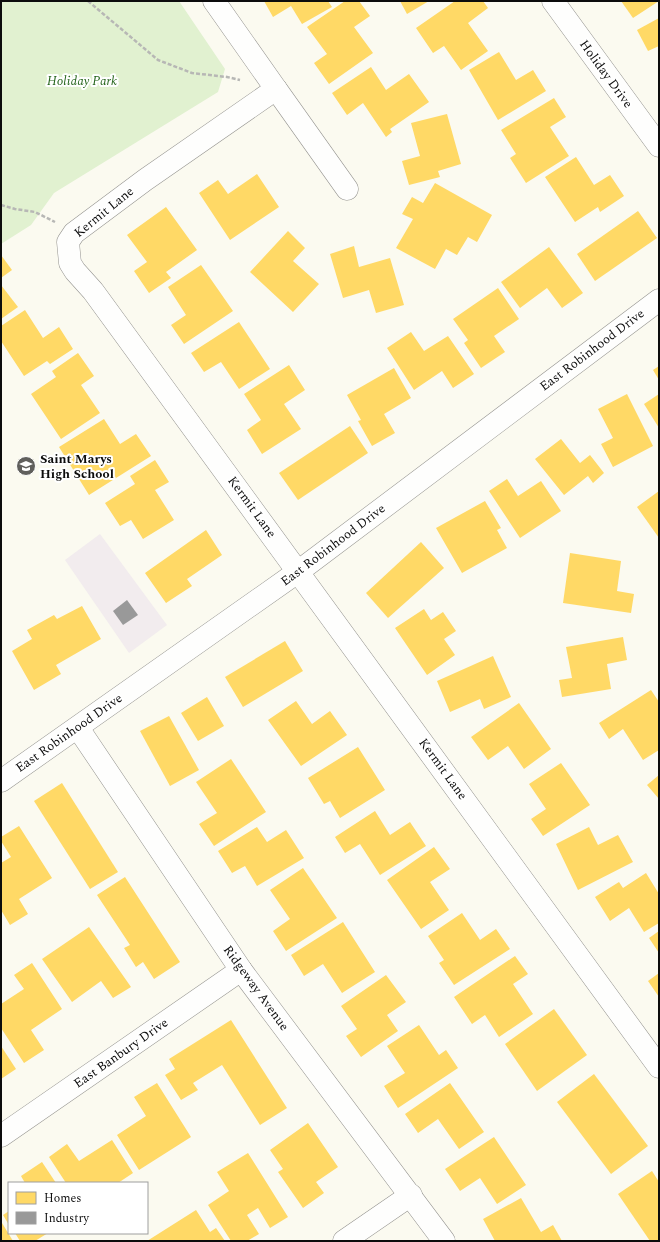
<svg xmlns="http://www.w3.org/2000/svg" width="660" height="1242" font-family="Spectral,serif">
<style>
.industrial{fill:#f2ecee}
.green{fill:#e1f1d0}
.homes{fill:#ffd966}
.industry{fill:#999}
.lines{fill:none;stroke-linecap:round;stroke-linejoin:round}
.minor-casing{stroke:#94938f;stroke-width:23}
.path{stroke:#b7b7b5;stroke-width:2.5;stroke-dasharray:4 2;stroke-linecap:butt}
.minor{stroke:#fefefd;stroke-width:22}
.labels{text-anchor:middle;dominant-baseline:central;stroke-width:4;stroke-linejoin:round;paint-order:stroke}
.street-label{font-size:13px;fill:#0c0c0c;stroke:#fff}
.park-label{font-size:13px;font-style:italic;fill:#25651c;stroke:#fff}
.poi-label{font-size:13px;font-weight:bold;fill:#0c0c0c;stroke:#fff;text-anchor:start}
</style>
<rect width="100%" height="100%" fill="#fbfaf0"/>
<path class="industrial" d="M 100,534 L 167,625 L 129,653 L 65,560 Z"/>
<path class="green" d="M 1,1 L 179,1 L 225,69 L 218,92 L 54,193 L 31,225 L 1,244 Z"/>
<g class="homes">
<path d="M 264,1 L 328,1 L 332,7 L 302,24 L 291,6 L 273,17 Z"/>
<path d="M 345,1 L 359,1 L 370,16 L 354,27 L 373,53 L 329,84 L 314,63 L 327,54 L 307,27 Z"/>
<path d="M 400,1 L 429,1 L 407,14 Z"/>
<path d="M 455,1 L 483,1 L 488,8 L 468,23 L 488,51 L 461,70 L 444,46 L 433,53 L 416,28 Z"/>
<path d="M 621,1 L 659,1 L 633,18 Z"/>
<path d="M 659,18 L 659,46 L 648,51 L 637,30 Z"/>
<path d="M 499,52 L 516,80 L 533,70 L 546,91 L 498,120 L 469,70 Z"/>
<path d="M 371,67 L 386,90 L 409,74 L 429,102 L 390,129 L 392,132 L 386,137 L 363,103 L 347,115 L 332,93 Z"/>
<path d="M 554,98 L 566,117 L 550,127 L 569,156 L 526,183 L 510,158 L 516,154 L 501,130 Z"/>
<path d="M 447,114 L 461,164 L 438,171 L 440,177 L 409,185 L 402,161 L 420,156 L 411,123 Z"/>
<path d="M 576,157 L 594,185 L 610,175 L 624,196 L 600,212 L 598,207 L 575,222 L 545,177 Z"/>
<path d="M 257,174 L 279,207 L 230,240 L 199,193 L 218,180 L 228,194 Z"/>
<path d="M 435,183 L 492,215 L 477,242 L 468,237 L 457,255 L 446,249 L 435,269 L 396,248 L 413,219 L 402,214 L 412,197 L 423,203 Z"/>
<path d="M 166,207 L 197,250 L 166,272 L 171,278 L 149,293 L 134,271 L 147,262 L 127,235 Z"/>
<path d="M 638,211 L 657,238 L 595,281 L 577,254 Z"/>
<path d="M 288,231 L 305,248 L 293,261 L 319,284 L 293,312 L 250,272 Z"/>
<path d="M 354,246 L 359,267 L 390,258 L 404,305 L 376,313 L 369,290 L 343,298 L 330,254 Z"/>
<path d="M 549,247 L 583,293 L 562,308 L 547,288 L 520,308 L 501,282 Z"/>
<path d="M 1,255 L 12,270 L 1,278 Z"/>
<path d="M 201,265 L 233,311 L 184,344 L 171,325 L 186,315 L 168,287 Z"/>
<path d="M 1,285 L 18,307 L 1,319 Z"/>
<path d="M 498,288 L 519,319 L 494,336 L 505,352 L 481,368 L 464,343 L 468,340 L 453,319 Z"/>
<path d="M 25,310 L 43,338 L 59,327 L 73,349 L 50,364 L 47,361 L 24,376 L 1,341 L 1,326 Z"/>
<path d="M 239,322 L 270,369 L 239,389 L 221,362 L 204,372 L 191,353 Z"/>
<path d="M 411,332 L 424,351 L 448,336 L 474,374 L 453,388 L 442,371 L 414,390 L 387,348 Z"/>
<path d="M 78,353 L 94,376 L 81,385 L 100,413 L 61,439 L 31,394 L 56,377 L 52,371 Z"/>
<path d="M 289,365 L 305,390 L 284,404 L 301,429 L 262,454 L 247,430 L 261,420 L 244,394 Z"/>
<path d="M 659,366 L 659,380 L 653,370 Z"/>
<path d="M 394,368 L 411,398 L 384,414 L 395,433 L 372,446 L 358,421 L 361,420 L 347,395 Z"/>
<path d="M 627,394 L 653,446 L 613,467 L 601,444 L 613,438 L 598,409 Z"/>
<path d="M 659,394 L 659,428 L 644,404 Z"/>
<path d="M 104,419 L 120,444 L 136,434 L 151,456 L 89,495 L 59,447 Z"/>
<path d="M 350,426 L 368,453 L 298,500 L 279,473 Z"/>
<path d="M 561,439 L 580,463 L 590,455 L 604,473 L 593,483 L 588,476 L 564,495 L 535,459 Z"/>
<path d="M 155,460 L 169,482 L 155,490 L 174,520 L 143,539 L 131,520 L 120,526 L 105,503 L 135,484 L 130,476 Z"/>
<path d="M 507,479 L 518,496 L 541,481 L 561,511 L 520,538 L 489,491 Z"/>
<path d="M 659,491 L 659,538 L 637,507 Z"/>
<path d="M 485,501 L 501,528 L 497,530 L 507,548 L 462,573 L 436,528 Z"/>
<path d="M 206,530 L 222,555 L 187,579 L 192,586 L 166,603 L 145,573 Z"/>
<path d="M 421,542 L 444,568 L 388,618 L 366,593 Z"/>
<path d="M 570,553 L 621,561 L 617,591 L 634,594 L 631,613 L 563,603 Z"/>
<path d="M 82,606 L 101,639 L 56,665 L 61,674 L 34,690 L 12,651 L 32,639 L 27,630 L 54,615 L 57,619 Z"/>
<path d="M 424,609 L 431,620 L 443,612 L 456,631 L 444,639 L 455,655 L 427,675 L 395,628 Z"/>
<path d="M 623,637 L 627,660 L 607,664 L 611,689 L 562,697 L 559,680 L 572,678 L 566,647 Z"/>
<path d="M 285,641 L 303,671 L 243,707 L 225,677 Z"/>
<path d="M 493,656 L 511,697 L 484,709 L 480,699 L 450,712 L 437,681 Z"/>
<path d="M 651,690 L 659,702 L 659,750 L 643,760 L 623,729 L 609,739 L 599,723 Z"/>
<path d="M 207,697 L 224,726 L 198,741 L 181,713 Z"/>
<path d="M 296,701 L 312,724 L 330,711 L 347,735 L 301,766 L 268,720 Z"/>
<path d="M 519,703 L 551,749 L 524,769 L 508,746 L 488,760 L 471,737 Z"/>
<path d="M 169,716 L 199,770 L 170,786 L 140,731 Z"/>
<path d="M 358,747 L 385,790 L 340,818 L 330,801 L 324,804 L 308,778 Z"/>
<path d="M 231,759 L 266,812 L 214,846 L 199,824 L 217,813 L 196,782 Z"/>
<path d="M 561,763 L 590,805 L 543,836 L 531,819 L 546,809 L 529,784 Z"/>
<path d="M 659,775 L 659,799 L 647,785 Z"/>
<path d="M 62,783 L 118,872 L 90,889 L 34,801 Z"/>
<path d="M 375,811 L 390,835 L 410,822 L 426,846 L 380,875 L 360,844 L 345,853 L 335,837 Z"/>
<path d="M 19,826 L 52,878 L 19,899 L 28,914 L 10,925 L 1,910 L 1,863 L 11,857 L 1,841 L 1,837 Z"/>
<path d="M 257,827 L 267,842 L 286,830 L 304,858 L 257,886 L 245,866 L 232,873 L 218,851 Z"/>
<path d="M 589,827 L 598,845 L 618,835 L 633,862 L 578,890 L 556,844 Z"/>
<path d="M 434,847 L 450,869 L 430,882 L 449,910 L 421,929 L 387,880 Z"/>
<path d="M 303,868 L 337,918 L 286,951 L 273,931 L 290,919 L 270,890 Z"/>
<path d="M 646,873 L 659,894 L 659,923 L 644,932 L 629,908 L 610,921 L 595,897 L 619,882 L 623,888 Z"/>
<path d="M 125,877 L 180,962 L 154,979 L 143,962 L 136,967 L 124,948 L 130,945 L 97,895 Z"/>
<path d="M 462,913 L 480,940 L 496,929 L 510,949 L 454,985 L 439,963 L 444,960 L 428,936 Z"/>
<path d="M 343,922 L 375,972 L 342,993 L 323,964 L 304,976 L 291,955 Z"/>
<path d="M 89,927 L 131,987 L 113,998 L 101,981 L 72,1002 L 42,959 Z"/>
<path d="M 659,931 L 659,953 L 649,938 Z"/>
<path d="M 515,956 L 528,974 L 513,984 L 533,1014 L 499,1037 L 485,1015 L 472,1024 L 454,997 Z"/>
<path d="M 32,963 L 62,1009 L 31,1030 L 44,1050 L 24,1063 L 1,1028 L 1,1004 L 24,989 L 14,975 Z"/>
<path d="M 659,973 L 659,997 L 648,981 Z"/>
<path d="M 386,975 L 406,1002 L 387,1015 L 398,1031 L 361,1057 L 346,1036 L 357,1029 L 341,1006 Z"/>
<path d="M 554,1009 L 587,1055 L 537,1091 L 505,1044 Z"/>
<path d="M 231,1020 L 287,1108 L 260,1125 L 222,1065 L 193,1083 L 198,1090 L 181,1100 L 165,1075 L 175,1069 L 169,1059 Z"/>
<path d="M 419,1025 L 439,1055 L 446,1050 L 458,1068 L 398,1108 L 384,1086 L 405,1073 L 387,1046 Z"/>
<path d="M 1,1046 L 16,1069 L 1,1079 Z"/>
<path d="M 594,1074 L 648,1146 L 611,1174 L 557,1102 Z"/>
<path d="M 157,1083 L 191,1137 L 139,1170 L 117,1135 L 146,1116 L 134,1097 Z"/>
<path d="M 450,1083 L 484,1132 L 459,1149 L 438,1119 L 418,1133 L 405,1114 Z"/>
<path d="M 308,1123 L 338,1167 L 316,1182 L 324,1193 L 303,1208 L 278,1172 L 283,1169 L 270,1150 Z"/>
<path d="M 494,1137 L 526,1185 L 497,1204 L 480,1178 L 460,1191 L 445,1169 Z"/>
<path d="M 112,1140 L 133,1173 L 118,1183 L 66,1183 L 49,1157 L 67,1144 L 79,1161 Z"/>
<path d="M 248,1153 L 288,1217 L 270,1228 L 258,1208 L 247,1215 L 259,1234 L 247,1241 L 231,1241 L 208,1205 L 229,1191 L 217,1172 Z"/>
<path d="M 42,1162 L 56,1183 L 25,1183 L 21,1176 Z"/>
<path d="M 652,1171 L 659,1182 L 659,1241 L 650,1241 L 618,1194 Z"/>
<path d="M 521,1198 L 541,1232 L 553,1225 L 562,1241 L 495,1241 L 483,1219 Z"/>
<path d="M 196,1210 L 210,1232 L 216,1228 L 225,1241 L 147,1241 Z"/>
<path d="M 9,1211 L 9,1225 L 3,1215 Z"/>
<path d="M 1,1223 L 2,1223 L 13,1241 L 1,1241 Z"/>
<path d="M 15,1233 L 48,1233 L 35,1241 L 20,1241 Z"/>
</g>
<path class="industry" d="M 127,600 L 138,615 L 123,625 L 113,611 Z"/>
<g class="lines">
<defs>
<g id="minor">
<path d="M 214,1 L 276,89 L 145,180 L 74,233 L 68,242 L 70,263 L 75,271 L 93,291 L 659,1067"/>
<path d="M 553,1 L 659,146"/>
<path d="M 276,89 L 347,189"/>
<path d="M 78,728 L 241,970 L 444,1241"/>
<path d="M 1,781 L 299,571 L 659,300"/>
<path d="M 1,1136 L 241,970"/>
<path d="M 344,1241 L 411,1195"/>
</g>
</defs>
<use href="#minor" class="minor-casing"/>
<g class="path">
<path d="M 88,1 L 158,60 L 192,73 L 227,77 L 240,80"/>
<path d="M 1,205 L 15,209 L 35,212 L 55,222"/>
</g>
<use href="#minor" class="minor"/>
</g>
<defs>
<symbol id="school-disc" viewBox="-11 -11 22 22"><circle r="9.5" fill="#605f5c" stroke="#fff"/><path d="M0-5L7-2L0 1L-7-2ZM-4 1L0 2.5L4 1V4Q0 6-4 4Z" fill="#fff"/></symbol>
</defs>
<g fill-rule="evenodd">
<use href="#school-disc" x="15" y="455" width="22" height="22"/>
</g>
<g class="labels">
<g class="street-label">
<text transform="translate(606 74) rotate(54)">Holiday Drive</text>
<text transform="translate(104 212) rotate(-39)">Kermit Lane</text>
<text transform="translate(592 350) rotate(-37)">East Robinhood Drive</text>
<text transform="translate(252 507) rotate(54)">Kermit Lane</text>
<text transform="translate(333 545) rotate(-37)">East Robinhood Drive</text>
<text transform="translate(69 733) rotate(-35)">East Robinhood Drive</text>
<text transform="translate(443 769) rotate(54)">Kermit Lane</text>
<text transform="translate(256 988) rotate(54)">Ridgeway Avenue</text>
<text transform="translate(121 1053) rotate(-35)">East Banbury Drive</text>
</g>
<g class="park-label">
<text x="82" y="81">Holiday Park</text>
</g>
<g class="poi-label">
<text x="40" y="459">Saint Marys<tspan x="40" dy="15">High School</tspan></text>
</g>
</g>
<rect width="660" height="1242" fill="none" stroke="#0c0c0c" stroke-width="4"/>
<rect x="8" y="1182" width="140" height="52" fill="#ffffff" stroke="#9e9e9e"/>
<rect x="16" y="1192" width="20" height="12" fill="#ffd966" stroke="#9e9e9e"/>
<text x="44" y="1202" font-size="12" fill="#0c0c0c">Homes</text>
<rect x="16" y="1212" width="20" height="12" fill="#999999" stroke="#9e9e9e"/>
<text x="44" y="1222" font-size="12" fill="#0c0c0c">Industry</text>
</svg>
